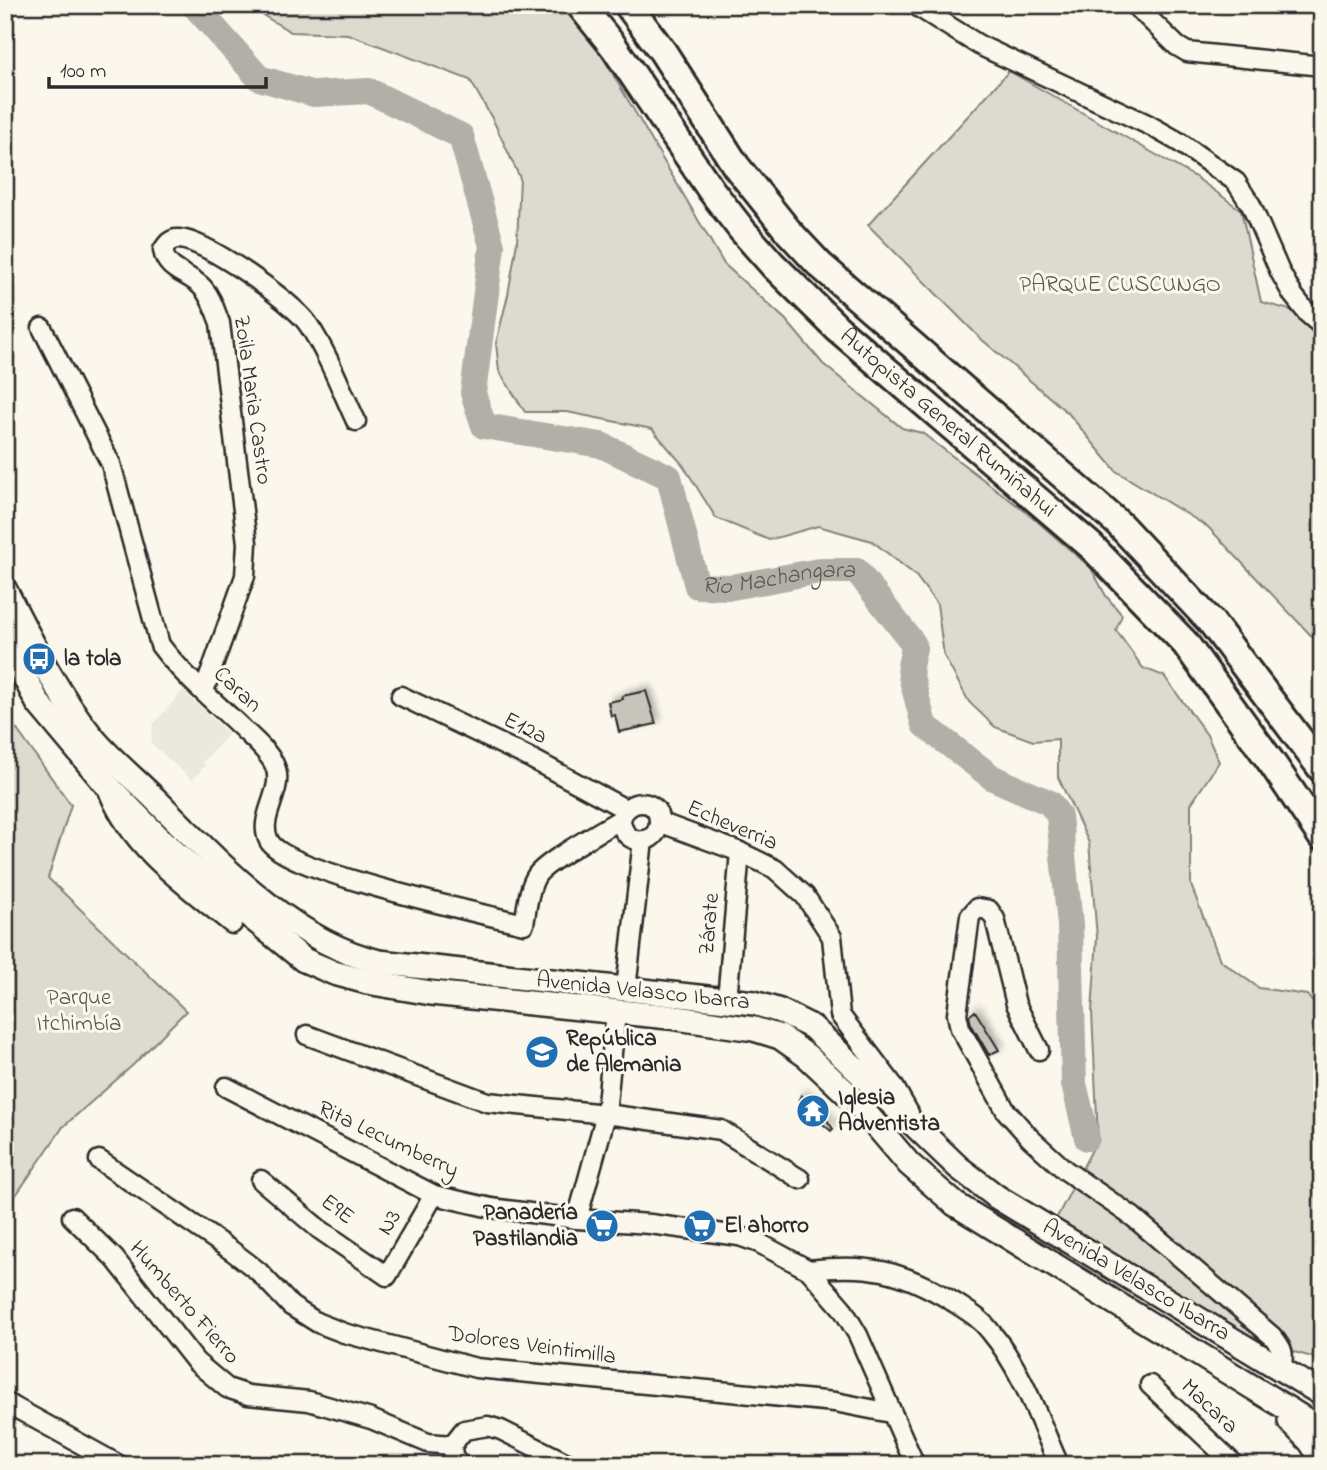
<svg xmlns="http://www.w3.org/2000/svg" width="1327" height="1470" font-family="'Indie Flower',sans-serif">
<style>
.built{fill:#ebe8de}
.green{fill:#dddad0;stroke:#84827e;stroke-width:2}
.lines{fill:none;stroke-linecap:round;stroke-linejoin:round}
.river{stroke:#b1afa7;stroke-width:26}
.building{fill:#c7c4bc;stroke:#2b2b2b;stroke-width:2;filter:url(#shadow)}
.minor-casing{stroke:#2b2b2b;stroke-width:23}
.major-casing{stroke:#2b2b2b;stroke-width:28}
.highway-casing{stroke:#2b2b2b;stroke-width:32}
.minor{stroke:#fbf7ec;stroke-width:18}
.major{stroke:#fbf7ec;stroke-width:23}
.highway{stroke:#fbf7ec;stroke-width:26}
.labels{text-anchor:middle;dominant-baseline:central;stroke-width:6;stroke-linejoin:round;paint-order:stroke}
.park-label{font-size:23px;fill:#585754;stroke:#fbf7ec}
.street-label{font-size:23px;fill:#2b2b2b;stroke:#fbf7ec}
.poi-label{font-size:23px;font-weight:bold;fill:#2b2b2b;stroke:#fbf7ec;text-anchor:start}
.water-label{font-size:24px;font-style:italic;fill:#5a5956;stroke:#fbf7ec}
</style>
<defs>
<filter id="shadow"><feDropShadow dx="4.5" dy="-4.5" stdDeviation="3.5" flood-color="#0004"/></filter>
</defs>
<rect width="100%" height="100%" fill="#fbf7ec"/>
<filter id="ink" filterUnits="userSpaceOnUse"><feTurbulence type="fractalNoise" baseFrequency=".0143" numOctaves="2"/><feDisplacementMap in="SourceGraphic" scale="14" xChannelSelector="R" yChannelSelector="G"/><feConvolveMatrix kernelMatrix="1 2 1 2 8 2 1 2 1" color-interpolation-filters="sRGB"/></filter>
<g filter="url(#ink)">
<path class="built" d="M 183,690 L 229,734 L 203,762 L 205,766 L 192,780 L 151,743 L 153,725 Z"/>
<g class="green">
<path d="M 246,5 L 564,5 L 587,30 L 724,264 L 786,320 L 823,364 L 902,428 L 922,433 L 1030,515 L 1091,568 L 1106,596 L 1122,615 L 1116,630 L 1143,668 L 1164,676 L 1207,735 L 1219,762 L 1191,804 L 1191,885 L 1220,960 L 1259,988 L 1307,995 L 1322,1013 L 1322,1360 L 1263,1343 L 1055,1221 L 1098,1138 L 1092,1012 L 1097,937 L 1089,843 L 1058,777 L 1058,739 L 1033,741 L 995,727 L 969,702 L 944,656 L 937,604 L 915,575 L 872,541 L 818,526 L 769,540 L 716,518 L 683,465 L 652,429 L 567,412 L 525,412 L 499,371 L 496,343 L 508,295 L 517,242 L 520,178 L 493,120 L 470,80 L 348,34 L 291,32 Z"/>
<path d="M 1009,71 L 1197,178 L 1241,210 L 1261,302 L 1322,319 L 1322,647 L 1208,527 L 1116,471 L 1069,414 L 980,338 L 868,225 Z"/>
<path d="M 5,713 L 71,805 L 48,878 L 186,1011 L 133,1065 L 63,1127 L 5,1211 Z"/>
</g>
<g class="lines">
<path class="river" id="s1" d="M 194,5 L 259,78 L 314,94 L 369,91 L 461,136 L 492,246 L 473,393 L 484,426 L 601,445 L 669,477 L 697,586 L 732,587 L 819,571 L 857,571 L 913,643 L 914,648 L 910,666 L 911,676 L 924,725 L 993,778 L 1050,803 L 1059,816 L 1070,925 L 1074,1084 L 1087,1138"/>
</g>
<g class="building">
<path d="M 646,691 L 656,724 L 619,732 L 615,715 L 611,716 L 608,702 L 623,699 L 622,696 Z"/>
<path d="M 975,1011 L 999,1050 L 989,1055 L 971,1024 L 969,1016 Z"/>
<path d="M 801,1095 L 816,1104 L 833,1129 L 831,1131 L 811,1114 L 798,1108 Z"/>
</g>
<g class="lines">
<defs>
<g id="minor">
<path d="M 915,5 L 979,45 L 1149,125 L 1179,142 L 1236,182 L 1251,205 L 1280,272 L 1293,295 L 1308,314 L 1322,326"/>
<path d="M 1135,5 L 1177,46 L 1187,52 L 1322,66"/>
<path d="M 42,328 L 111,464 L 160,645 C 184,677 214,701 242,728 C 253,739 267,750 274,764 C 287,789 256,817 269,841 C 285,871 483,914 524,924 C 527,909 528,888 537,875 C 547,861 603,830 621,819 C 626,798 659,797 659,821 C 659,847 622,848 621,819"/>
<path d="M 204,691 L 245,576 L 247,543 L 220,323 C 215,311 212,298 203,288 C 190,273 166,272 163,250 C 167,244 171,238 179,239 C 206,240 293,302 308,324 C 328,354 341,389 356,421"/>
<path d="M 401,696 L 532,759 L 625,809"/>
<path d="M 109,793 C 132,850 186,886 232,924"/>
<path d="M 659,822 L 740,852 L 775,869 L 805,896 L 832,937 L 840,1015 L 893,1085 L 909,1113"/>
<path d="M 626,989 L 643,840"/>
<path d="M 727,1000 L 740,852"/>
<path d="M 307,1035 L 487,1102 L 606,1114 L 721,1130 L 800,1179"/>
<path d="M 1039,1050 L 1016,1004 L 995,919 L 989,910 L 977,908 L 970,916 L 957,1014 L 960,1028 L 1006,1111 L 1030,1138 L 1065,1170 L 1133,1217 L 1272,1336 C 1283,1348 1285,1354 1281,1369"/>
<path d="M 226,1087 L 434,1195 L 491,1208 L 577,1219 L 650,1224 L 739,1236 L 759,1243 L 809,1270 L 842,1308 L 858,1335 L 915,1465"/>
<path d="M 99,1160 L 232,1251 L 258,1271 L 291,1306 L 318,1323 L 344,1333 L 476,1368 L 835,1402 L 891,1413"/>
<path d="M 261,1180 L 319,1229 L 387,1276 L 434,1195"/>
<path d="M 72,1217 L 115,1259 L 196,1362 L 227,1388 L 248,1395 L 309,1401 L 371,1419 L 428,1443 L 452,1445"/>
<path d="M 577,1219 L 606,1114 L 616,1012"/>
<path d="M 809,1270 C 868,1263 901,1270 952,1301 C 966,1310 980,1318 990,1331 C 1022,1369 1039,1420 1059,1465"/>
<path d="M 1150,1385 L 1235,1465"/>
<path d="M 5,1402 L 119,1465"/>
<path d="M 452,1445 L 464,1430 L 488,1426 L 501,1430 L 571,1465"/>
<path d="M 452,1445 L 453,1456 L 460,1465"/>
</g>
<g id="major">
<path d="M 5,590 C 31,641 56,692 92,737 C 111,760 136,780 157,801 C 218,862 292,942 379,962 L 754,1003 L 780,1011 L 812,1027 L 958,1167 L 997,1197 L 1322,1394"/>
<path d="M 5,639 L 38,703 L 105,783 L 162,841 L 209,883 L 304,960 L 334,973 L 367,982 L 431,993 L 669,1017 L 754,1029 L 780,1037 L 807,1056 L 857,1103 L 909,1164 L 955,1204 L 1322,1430"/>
<path d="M 1290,1421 L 1310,1441 L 1322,1459"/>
</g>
<g id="highway">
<path id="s2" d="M 580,5 L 614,47 L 711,190 L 742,230 L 773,265 L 837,328 L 1091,546 L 1185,643 L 1274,766 L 1322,837"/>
<path d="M 628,5 L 663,52 L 736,166 L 789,232 L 819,264 L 1119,524 L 1212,623 L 1322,769"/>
</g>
</defs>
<use href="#minor" class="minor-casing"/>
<use href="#major" class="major-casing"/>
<use href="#highway" class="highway-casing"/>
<use href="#minor" class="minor"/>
<use href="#major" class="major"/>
<use href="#highway" class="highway"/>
</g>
</g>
<defs>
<symbol id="bus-disc" viewBox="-11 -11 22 22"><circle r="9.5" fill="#1f6fb2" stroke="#fbf7ec"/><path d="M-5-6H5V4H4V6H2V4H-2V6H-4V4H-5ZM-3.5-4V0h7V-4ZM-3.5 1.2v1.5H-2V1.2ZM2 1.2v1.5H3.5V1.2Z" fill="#fff"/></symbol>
<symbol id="school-disc" viewBox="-11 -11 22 22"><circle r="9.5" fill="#1f6fb2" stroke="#fbf7ec"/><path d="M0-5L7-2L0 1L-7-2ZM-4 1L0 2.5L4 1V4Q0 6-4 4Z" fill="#fff"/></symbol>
<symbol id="temple-disc" viewBox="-11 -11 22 22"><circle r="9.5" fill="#1f6fb2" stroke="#fbf7ec"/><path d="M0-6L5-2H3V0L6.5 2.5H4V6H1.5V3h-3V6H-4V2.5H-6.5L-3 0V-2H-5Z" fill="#fff"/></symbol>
<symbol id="supermarket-disc" viewBox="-11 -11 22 22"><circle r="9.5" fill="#1f6fb2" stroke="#fbf7ec"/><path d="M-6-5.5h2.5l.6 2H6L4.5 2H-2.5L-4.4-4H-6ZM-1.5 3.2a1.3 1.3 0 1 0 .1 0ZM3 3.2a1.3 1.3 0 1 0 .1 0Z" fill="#fff"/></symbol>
</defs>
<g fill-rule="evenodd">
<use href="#bus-disc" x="20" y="640" width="38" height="38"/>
<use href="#school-disc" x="523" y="1033" width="38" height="38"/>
<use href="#temple-disc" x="794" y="1092" width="38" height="38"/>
<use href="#supermarket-disc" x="583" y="1207" width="38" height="38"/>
<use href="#supermarket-disc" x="681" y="1207" width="38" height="38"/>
</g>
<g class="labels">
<g class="park-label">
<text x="1120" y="285">PARQUE CUSCUNGO</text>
<text x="79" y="998">Parque<tspan x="79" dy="26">Itchimbía</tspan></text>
</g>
<g class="street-label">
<text transform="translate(252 400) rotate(82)">Zoila Maria Castro</text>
<text stroke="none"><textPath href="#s2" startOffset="560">Autopista General Rumiñahui</textPath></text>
<text transform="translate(237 690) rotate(43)">Caran</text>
<text transform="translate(525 729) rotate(26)">E12a</text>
<text transform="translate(732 826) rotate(23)">Echeverria</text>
<text transform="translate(710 924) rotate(-85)">Zárate</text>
<text transform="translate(643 992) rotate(6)">Avenida Velasco Ibarra</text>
<text transform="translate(388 1140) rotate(25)">Rita Lecumberry</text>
<text transform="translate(337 1210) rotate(37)">E9E</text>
<text transform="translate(390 1223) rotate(-60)">N3</text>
<text transform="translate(1136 1281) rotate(31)">Avenida Velasco Ibarra</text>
<text transform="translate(184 1303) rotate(49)">Humberto Fierro</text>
<text transform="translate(532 1346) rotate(8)">Dolores Veintimilla</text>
<text transform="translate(1209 1407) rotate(43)">Macara</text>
</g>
<g class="poi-label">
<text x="64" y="659">la tola</text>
<text x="566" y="1039">República<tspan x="566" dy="26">de Alemania</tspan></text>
<text x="838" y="1098">Iglesia<tspan x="838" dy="26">Adventista</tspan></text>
<text x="578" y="1213" text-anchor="end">Panadería<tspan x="578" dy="26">Pastilandia</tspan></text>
<text x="724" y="1226">El ahorro</text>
</g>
<g class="water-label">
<text stroke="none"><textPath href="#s1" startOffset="998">Rio Machangara</textPath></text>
</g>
</g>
<rect width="1327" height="1470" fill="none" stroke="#fbf7ec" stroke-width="28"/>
<rect x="14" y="14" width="1299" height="1442" fill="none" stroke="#2b2b2b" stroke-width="2.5" filter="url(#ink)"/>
<path d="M49 77v10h217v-10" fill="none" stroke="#2b2b2b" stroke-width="3.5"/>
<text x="60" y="77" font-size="21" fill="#2b2b2b" stroke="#fbf7ec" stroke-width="5" paint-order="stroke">100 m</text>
</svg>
